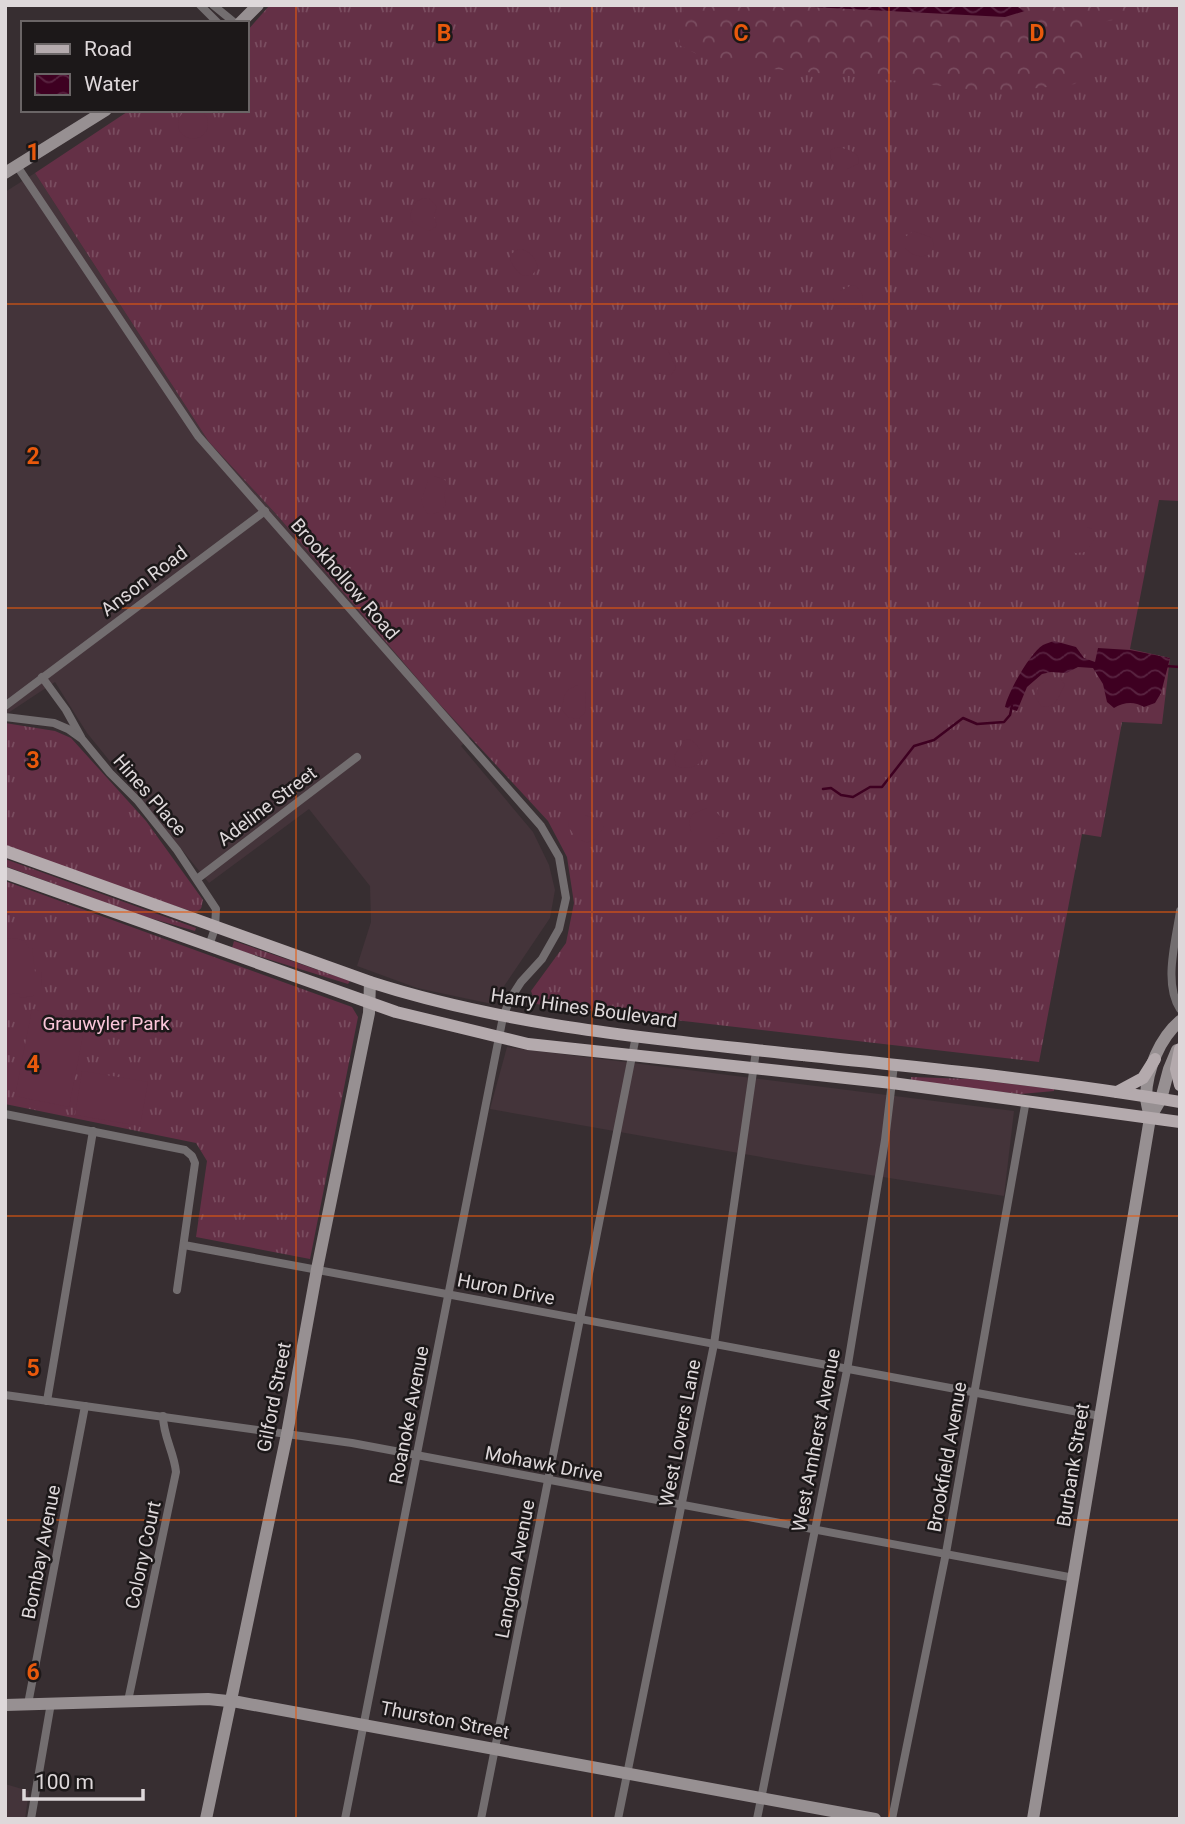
<svg xmlns="http://www.w3.org/2000/svg" width="1185" height="1824" font-family="Roboto,sans-serif">
<style>
.built{fill:#44343a}
.grass{fill:url(#grass-tufts)}
.forest{fill:url(#forest-crowns)}
.pitch{fill:#643046}
.water{fill:url(#water-waves)}
.lines{fill:none;stroke-linecap:round;stroke-linejoin:round}
.stream{stroke:#3e0021;stroke-width:2.5}
.street{stroke:#736e70;stroke-width:8}
.secondary{stroke:#979092;stroke-width:12}
.primary{stroke:#b4aaad;stroke-width:12}
.grid{fill:none;stroke:#e8590c;stroke-width:2;stroke-opacity:0.55}
.labels{text-anchor:middle;dominant-baseline:central;stroke-width:5;stroke-linejoin:round;paint-order:stroke}
.street-label{font-size:19px;fill:#ded8da;stroke:#1c1819}
.park-label{font-size:19px;fill:#fac6d9;stroke:#1c1819}
.grid-label{font-size:23px;text-anchor:middle;font-weight:bold;fill:#e8590c;stroke:#1c1819;stroke-width:5;stroke-linejoin:round;paint-order:stroke}
</style>
<defs>
<pattern id="grass-tufts" width="24" height="20" patternUnits="userSpaceOnUse" patternTransform="scale(1.75)"><rect width="24" height="20" fill="#643046"/><path d="M3 7l-1-3M5 7V3M7 7l1-3M15 17l-1-3M17 17v-4M19 17l1-3" fill="none" stroke="#7a4d60"/></pattern>
<pattern id="forest-crowns" width="20" height="18" patternUnits="userSpaceOnUse" patternTransform="scale(1.75)"><rect width="20" height="18" fill="#643046"/><path d="M2 6a3 3 0 1 1 6 0M12 15a3 3 0 1 1 6 0" fill="none" stroke="#7a4d60"/></pattern>
<pattern id="water-waves" width="16" height="10" patternUnits="userSpaceOnUse" patternTransform="scale(1.75)"><rect width="16" height="10" fill="#3e0021"/><path d="M0 5q4-4 8 0t8 0" fill="none" stroke="#592441"/></pattern>
</defs>
<rect width="100%" height="100%" fill="#372e31"/>
<g class="built">
<path d="M 35,173 L 209,442 L 276,514 L 434,698 L 470,737 L 461,746 L 533,832 L 549,865 L 555,890 L 550,918 L 492,1004 L 417,988 L 357,966 L 371,922 L 370,886 L 309,809 L 209,883 L 87,733 L 55,682 L 5,715 L 5,192 Z"/>
<path d="M 507,1047 L 1014,1111 L 1004,1196 L 806,1165 L 490,1109 Z"/>
<path d="M 5,1784 L 29,1791 L 25,1819 L 5,1819 Z"/>
</g>
<g class="grass">
<path d="M 273,5 L 1180,5 L 1180,501 L 1159,500 L 1130,649 L 1170,658 L 1162,724 L 1122,722 L 1101,837 L 1082,834 L 1039,1062 L 536,1004 L 531,991 L 566,943 L 574,903 L 567,857 L 548,821 L 434,698 L 276,514 L 209,442 L 35,173 L 130,110 L 247,110 L 247,31 L 269,6 Z"/>
<path d="M 5,723 L 55,731 L 71,738 L 146,821 L 203,900 C 201,905 204,910 194,912 L 108,884 L 5,845 Z"/>
<path d="M 5,859 L 196,928 L 195,931 L 136,914 L 5,866 Z"/>
<path d="M 5,881 L 352,1007 L 358,1017 L 310,1259 L 196,1237 L 207,1161 L 196,1143 L 5,1104 Z"/>
<path d="M 234,941 L 350,981 L 348,984 L 232,948 Z"/>
<path d="M 911,1077 L 969,1079 L 1054,1089 L 1054,1091 L 1021,1094 L 911,1082 Z"/>
</g>
<path class="forest" d="M 684,5 L 773,5 L 1005,17 L 1024,11 L 1014,5 L 1132,6 L 1123,18 L 1103,22 L 1087,34 L 1087,68 L 1075,84 L 1019,90 L 985,91 L 872,78 L 717,64 L 679,45 Z"/>
<g class="pitch">
<circle cx="193" cy="124" r="15"/>
<path d="M 836,147 C 846,149 859,150 859,163 L 846,170 L 837,170 L 830,157 L 831,150 Z"/>
<path d="M 428,198 L 437,206 L 434,216 L 437,226 L 429,231 L 413,223 L 410,218 C 411,207 417,197 428,198 Z"/>
<path d="M 914,231 L 932,238 L 934,246 L 930,254 C 922,259 911,255 905,248 L 905,237 Z"/>
<path d="M 519,249 C 529,250 536,258 538,268 L 531,276 C 518,277 517,270 510,261 L 511,254 Z"/>
<path d="M 852,285 L 856,286 C 863,293 865,298 861,306 L 856,309 L 837,308 L 833,298 L 840,291 Z"/>
<path d="M 659,346 L 668,350 L 676,368 L 671,375 L 659,374 L 652,370 L 652,353 Z"/>
<path d="M 434,476 L 447,481 L 448,484 L 444,494 L 446,505 C 440,512 436,515 427,513 L 421,502 L 428,480 Z"/>
<path d="M 1066,526 L 1086,526 L 1093,530 L 1095,538 L 1086,552 L 1075,553 L 1061,539 L 1060,531 Z"/>
<path d="M 1048,678 L 1060,678 L 1065,685 C 1058,697 1056,709 1041,706 L 1035,697 L 1038,687 Z"/>
<path d="M 578,685 L 585,692 L 586,712 L 578,719 L 568,717 L 563,711 C 562,697 565,689 578,685 Z"/>
<path d="M 685,739 C 695,738 701,750 703,759 C 697,768 685,770 676,766 L 674,756 Z"/>
<path d="M 707,808 L 712,808 L 727,823 L 727,831 L 709,844 L 702,844 L 691,831 L 689,821 L 693,814 Z"/>
<path d="M 574,815 L 585,815 L 599,820 L 604,827 L 595,839 L 586,843 C 576,838 567,830 568,819 Z"/>
<path d="M 18,938 L 25,942 L 29,948 L 32,948 L 35,972 L 41,972 L 42,985 L 33,996 L 20,998 L 19,993 L 5,995 L 5,939 Z"/>
<path d="M 32,1009 L 86,1020 L 69,1107 L 15,1096 Z"/>
<path d="M 82,1071 L 148,1082 L 140,1126 L 75,1115 Z"/>
</g>
<g class="water">
<path d="M 773,5 L 1014,5 L 1025,11 L 1005,17 Z"/>
<path d="M 1054,641 L 1076,647 L 1084,658 L 1095,662 L 1098,648 L 1130,650 L 1170,658 L 1161,693 L 1155,703 L 1144,707 C 1134,701 1124,702 1114,708 L 1107,702 L 1103,684 L 1093,668 L 1078,667 L 1066,673 L 1051,672 L 1042,674 L 1027,687 L 1017,711 L 1005,707 C 1008,692 1030,653 1043,645 C 1047,643 1051,642 1054,641 Z"/>
</g>
<g class="lines">
<g class="stream">
<path d="M 1166,666 L 1180,667"/>
<path d="M 823,789 L 831,788 L 841,795 L 853,797 L 870,787 L 882,787 L 914,746 L 934,740 L 963,718 L 977,724 L 1004,722 L 1010,715 L 1012,706"/>
</g>
<g class="street">
<path d="M 200,5 L 218,23"/>
<path d="M 213,5 L 235,23"/>
<path d="M 17,166 L 198,436 L 541,826 L 559,857 L 566,898 L 559,929 L 542,959 L 521,982 L 510,999 L 503,1017 L 345,1819"/>
<path d="M 42,677 L 66,710 L 81,737"/>
<path d="M 5,706 L 265,511"/>
<path d="M 5,717 L 54,723 L 68,729 L 82,739 L 110,773 L 138,801 L 177,850 L 216,909 L 215,928 L 209,946"/>
<path d="M 197,879 L 357,757"/>
<path d="M 1180,911 C 1176,940 1163,983 1180,1009"/>
<path d="M 5,1114 L 185,1150 L 192,1156 L 195,1163 L 177,1290"/>
<path d="M 184,1245 L 1100,1416"/>
<path d="M 5,1395 L 352,1443 L 1074,1578"/>
<path d="M 47,1401 L 93,1131"/>
<path d="M 128,1701 L 176,1472 C 174,1452 163,1436 163,1416"/>
<path d="M 28,1704 L 85,1406"/>
<path d="M 31,1819 L 51,1703"/>
<path d="M 481,1819 L 636,1036"/>
<path d="M 618,1819 L 714,1344 L 756,1051"/>
<path d="M 757,1819 L 847,1370 L 885,1140 L 894,1065"/>
<path d="M 892,1819 L 946,1553 L 1026,1100"/>
</g>
<g class="secondary">
<path d="M 240,23 L 258,5"/>
<path d="M 5,173 L 106,110"/>
<path d="M 1150,1118 L 1161,1099 L 1169,1069 L 1177,1050"/>
<path d="M 5,1705 L 208,1699 L 238,1702 L 875,1819"/>
<path d="M 206,1819 L 287,1434 L 317,1269 L 369,1013 L 370,982"/>
<path d="M 1033,1819 L 1150,1118 C 1149,1111 1146,1103 1146,1096 C 1147,1069 1160,1038 1180,1021"/>
</g>
<g class="primary">
<path d="M 5,851 L 370,982 C 510,1027 656,1039 802,1055 C 928,1068 1055,1081 1180,1102"/>
<path d="M 5,873 L 396,1012 L 528,1044 L 892,1083 L 1180,1122"/>
<path d="M 1180,1049 L 1176,1069 L 1180,1085"/>
<path d="M 1117,1092 L 1143,1078 L 1155,1059"/>
</g>
</g>
<path class="grid" d="M 296,5 L 296,1819M 592,5 L 592,1819M 889,5 L 889,1819M 5,304 L 1180,304M 5,608 L 1180,608M 5,912 L 1180,912M 5,1216 L 1180,1216M 5,1520 L 1180,1520"/>
<g class="labels">
<g class="street-label">
<text transform="translate(345 579) rotate(49)">Brookhollow Road</text>
<text transform="translate(144 581) rotate(-37)">Anson Road</text>
<text transform="translate(150 795) rotate(49)">Hines Place</text>
<text transform="translate(267 806) rotate(-37)">Adeline Street</text>
<text transform="translate(584 1008) rotate(8)">Harry Hines Boulevard</text>
<text transform="translate(506 1289) rotate(11)">Huron Drive</text>
<text transform="translate(274 1397) rotate(-79)">Gilford Street</text>
<text transform="translate(409 1415) rotate(-79)">Roanoke Avenue</text>
<text transform="translate(680 1433) rotate(-79)">West Lovers Lane</text>
<text transform="translate(816 1440) rotate(-79)">West Amherst Avenue</text>
<text transform="translate(947 1457) rotate(-80)">Brookfield Avenue</text>
<text transform="translate(544 1464) rotate(11)">Mohawk Drive</text>
<text transform="translate(1073 1465) rotate(-81)">Burbank Street</text>
<text transform="translate(41 1552) rotate(-79)">Bombay Avenue</text>
<text transform="translate(143 1555) rotate(-78)">Colony Court</text>
<text transform="translate(515 1569) rotate(-79)">Langdon Avenue</text>
<text transform="translate(445 1720) rotate(11)">Thurston Street</text>
</g>
<g class="park-label">
<text x="106" y="1023">Grauwyler Park</text>
</g>
</g>
<g class="grid-label">
<text x="444" y="41">B</text>
<text x="741" y="41">C</text>
<text x="1037" y="41">D</text>
<text x="33" y="160">1</text>
<text x="33" y="464">2</text>
<text x="33" y="768">3</text>
<text x="33" y="1072">4</text>
<text x="33" y="1376">5</text>
<text x="33" y="1680">6</text>
</g>
<rect width="1185" height="1824" fill="none" stroke="#ded8da" stroke-width="14"/>
<rect x="21" y="21" width="228" height="91" fill="#1c1819" stroke="#6a6566" stroke-width="2"/>
<rect x="35" y="44" width="35" height="10" fill="#b4aaad" stroke="#6a6566" stroke-width="2"/>
<text x="84" y="56" font-size="21" fill="#ded8da">Road</text>
<rect x="35" y="74" width="35" height="21" fill="url(#water-waves)" stroke="#6a6566" stroke-width="2"/>
<text x="84" y="91" font-size="21" fill="#ded8da">Water</text>
<path d="M24 1789v10h119v-10" fill="none" stroke="#ded8da" stroke-width="3.5"/>
<text x="35" y="1789" font-size="21" fill="#ded8da" stroke="#1c1819" stroke-width="5" paint-order="stroke">100 m</text>
</svg>
